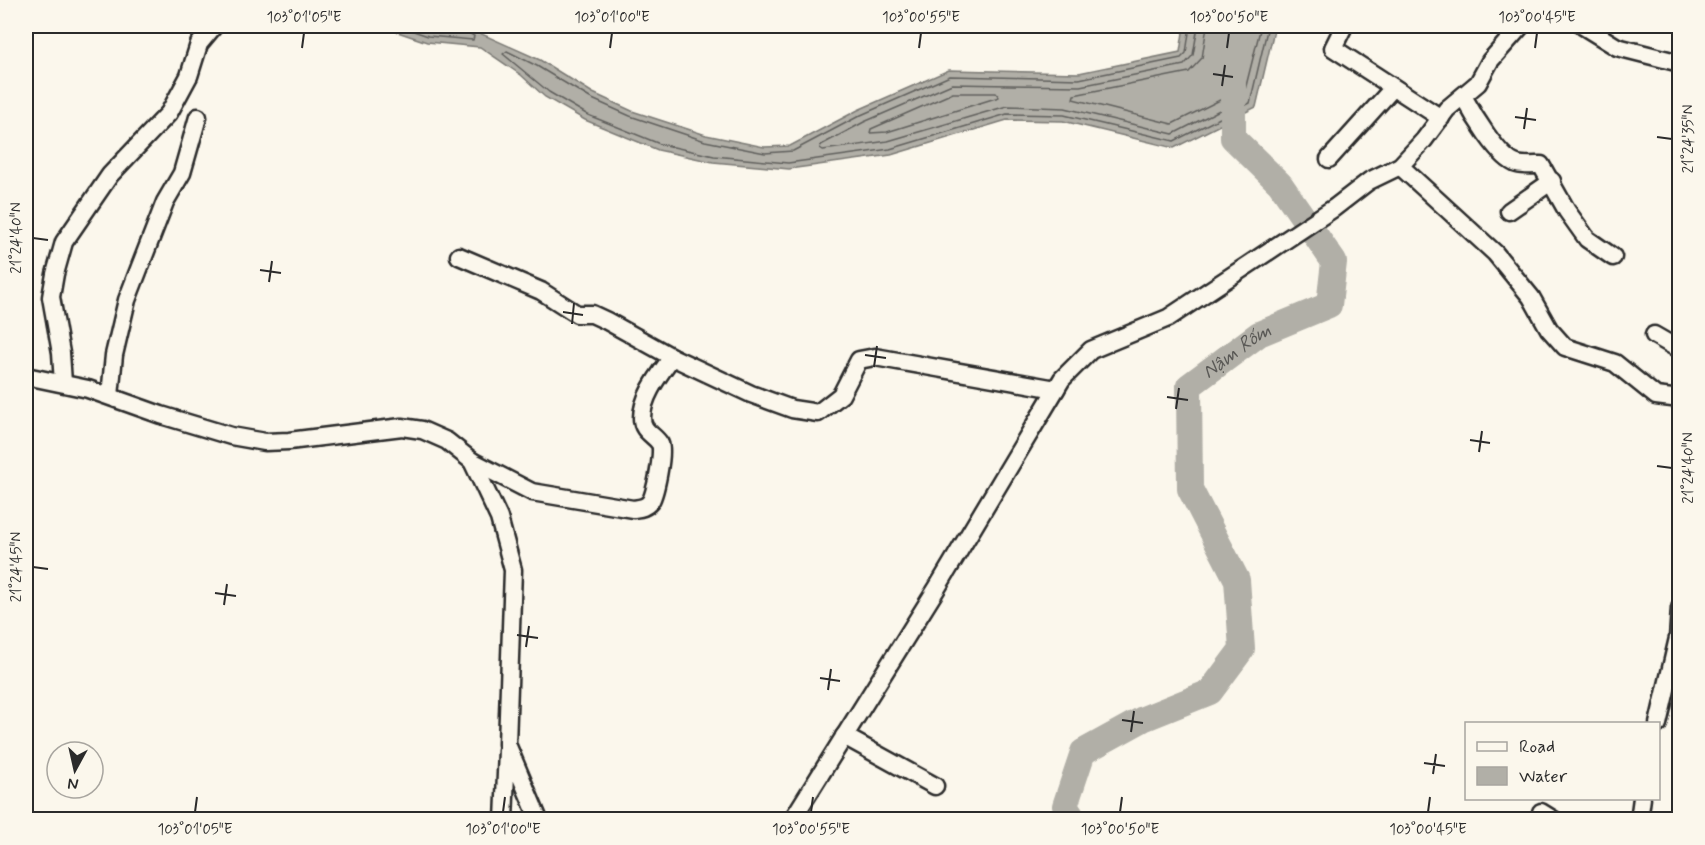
<svg xmlns="http://www.w3.org/2000/svg" width="1705" height="845" font-family="Mynerve,sans-serif">
<style>
.water{fill:#b1afa7;stroke:#7b7a75;stroke-width:1.5}
.lines{fill:none;stroke-linecap:round;stroke-linejoin:round}
.shore{stroke:#61605d;stroke-width:1.5}
.river{stroke:#b1afa7;stroke-width:26}
.street-casing{stroke:#2b2b2b;stroke-width:21}
.street{stroke:#fbf7ec;stroke-width:16}
.ticks{fill:none;stroke:#2b2b2b;stroke-width:2}
.labels{text-anchor:middle;dominant-baseline:central;stroke-width:4.5;stroke-linejoin:round;paint-order:stroke}
.water-label{font-size:20px;font-style:italic;fill:#5a5956;stroke:#fbf7ec}
.neatline{fill:none;stroke:#2b2b2b;stroke-width:2}
.ticks-label{font-size:15px;text-anchor:middle;fill:#2b2b2b}
</style>
<rect width="100%" height="100%" fill="#fbf7ec"/>
<filter id="ink" filterUnits="userSpaceOnUse"><feTurbulence type="fractalNoise" baseFrequency=".0167" numOctaves="2"/><feDisplacementMap in="SourceGraphic" scale="12" xChannelSelector="R" yChannelSelector="G"/><feConvolveMatrix kernelMatrix="1 2 1 2 8 2 1 2 1" color-interpolation-filters="sRGB"/></filter>
<g filter="url(#ink)">
<path class="water" d="M 380,26 L 464,26 L 540,60 L 593,93 L 632,111 L 706,135 L 764,147 L 790,146 L 858,110 L 949,70 L 1079,73 L 1180,52 L 1184,26 L 1275,26 L 1256,107 L 1174,148 L 1063,121 L 1007,120 L 891,155 L 789,169 L 713,162 L 658,150 L 585,120 L 545,97 L 521,75 L 480,47 L 427,42 Z"/>
<g class="lines">
<g class="shore">
<path d="M 399,26 L 428,36 L 473,40 L 474,36 L 467,32 L 465,26"/>
<path d="M 1190,26 L 1186,53 L 1181,58 L 1079,79 L 950,76 L 861,115 L 793,151 L 765,153 L 705,141 L 630,116 L 590,98 L 537,66 L 507,51 L 503,54 L 549,92 L 588,115 L 660,144 L 714,156 L 788,163 L 890,149 L 1007,114 L 1064,115 L 1174,141 L 1250,103 L 1268,26"/>
<path d="M 1198,26 L 1193,55 L 1184,65 L 1080,86 L 952,84 L 864,122 L 821,145 L 820,148 L 823,150 L 888,141 L 1007,106 L 1065,108 L 1173,134 L 1243,98 L 1261,26"/>
<path d="M 1207,26 L 1202,58 L 1189,72 L 1074,95 L 1073,99 L 1172,124 L 1236,92 L 1251,26"/>
<path d="M 953,93 L 996,93 L 999,97 L 887,132 L 870,133 L 871,129 Z"/>
</g>
<path class="river" id="s1" d="M 1074,820 L 1065,806 L 1083,752 L 1143,719 L 1210,692 L 1242,649 L 1237,580 L 1190,489 L 1189,386 L 1259,334 L 1329,305 L 1334,262 L 1280,184 L 1233,138 L 1233,65 L 1240,26"/>
<defs>
<g id="street">
<path d="M 1344,26 L 1333,48 L 1441,118"/>
<path d="M 1583,26 L 1617,47 L 1680,63"/>
<path d="M 1463,96 C 1472,113 1499,159 1517,164 C 1524,166 1534,165 1541,165 L 1567,211 L 1587,239 L 1613,257"/>
<path d="M 1329,159 L 1393,88"/>
<path d="M 1400,166 L 1495,253 L 1531,297 L 1549,329 L 1565,347 L 1615,363 L 1656,396 L 1680,399"/>
<path d="M 1509,211 L 1552,181"/>
<path d="M 459,256 L 541,291 L 577,314 L 592,314 L 607,321 L 672,357 L 751,394 L 792,409 L 818,413 L 841,395 L 859,360 L 875,357 L 1056,389"/>
<path d="M 1654,335 L 1680,350"/>
<path d="M 26,376 L 88,389 L 161,415 L 231,436 L 265,442 L 289,441 L 402,427 L 422,430 L 447,441 L 472,461 L 532,492 L 633,509 C 640,508 645,508 650,502 C 655,496 664,452 660,444 C 654,434 642,432 642,418 C 642,396 660,374 672,357"/>
<path d="M 63,383 L 61,353 L 51,297 L 55,274 L 64,242 L 110,175 L 169,113 L 189,76 L 199,44 L 214,26"/>
<path d="M 110,396 L 114,355 L 127,300 L 165,202 L 182,173 L 198,117"/>
<path d="M 472,461 L 499,518 L 513,570 L 507,744 L 539,820"/>
<path d="M 1658,724 L 1678,638 L 1680,608"/>
<path d="M 844,736 L 935,786"/>
<path d="M 1541,812 L 1554,820"/>
<path d="M 504,820 L 507,750"/>
<path d="M 792,820 L 937,588 L 1062,379 L 1091,350 L 1168,318 L 1334,208 L 1369,181 L 1400,166 L 1424,140 L 1447,109 L 1478,83 L 1490,61 L 1521,26"/>
<path d="M 1639,820 L 1642,798"/>
</g>
</defs>
<use href="#street" class="street-casing"/>
<use href="#street" class="street"/>
</g>
</g>
<path class="ticks" d="M 302,48 L 304,33M 610,48 L 612,33M 919,48 L 921,33M 1227,48 L 1229,33M 1535,48 L 1537,33M 1213,74 L 1233,77M 1222,86 L 1225,65M 1515,117 L 1536,120M 1524,129 L 1527,108M 1657,137 L 1672,139M 33,238 L 48,240M 260,270 L 281,273M 269,282 L 272,261M 563,312 L 583,315M 572,324 L 574,303M 865,355 L 886,358M 874,367 L 877,346M 1167,397 L 1188,400M 1176,409 L 1179,388M 1470,440 L 1490,443M 1479,452 L 1482,431M 1657,466 L 1672,468M 33,567 L 48,569M 215,593 L 236,596M 224,605 L 227,584M 517,635 L 538,638M 526,647 L 529,626M 820,678 L 840,681M 828,690 L 831,669M 1122,720 L 1143,723M 1131,732 L 1134,711M 1424,763 L 1445,766M 1433,774 L 1436,754M 195,812 L 197,797M 503,812 L 505,797M 811,812 L 813,797M 1120,812 L 1122,797M 1428,812 L 1430,797"/>
<g class="labels">
<g class="water-label">
<text stroke="none"><textPath href="#s1" startOffset="602">Nậm Rốm</textPath></text>
</g>
</g>
<rect width="1705" height="845" fill="none" stroke="#fbf7ec" stroke-width="66"/>
<rect x="1465" y="722" width="195" height="78" fill="#fbf7ec" stroke="#a8a59f" stroke-width="1.5"/>
<rect x="1477" y="742" width="30" height="9" fill="#fbf7ec" stroke="#a8a59f" stroke-width="1.5"/>
<text x="1519" y="752" font-size="18" fill="#2b2b2b">Road</text>
<rect x="1477" y="767" width="30" height="18" fill="#b1afa7" stroke="#a8a59f" stroke-width="1.5"/>
<text x="1519" y="782" font-size="18" fill="#2b2b2b">Water</text>
<g transform="translate(75 770) rotate(188)"><circle r="28" fill="#fbf7ec" stroke="#a8a59f" stroke-width="1.5"/>
<path d="M0-4.5L10 22L0 15L-10 22Z" fill="#2b2b2b"/>
<text y="-9" font-size="16" font-weight="bold" text-anchor="middle" fill="#2b2b2b">N</text>
</g>
<rect x="33" y="33" width="1639" height="779" class="neatline"/>
<g class="ticks-label">
<text x="304" y="22">103°01'05"E</text>
<text x="612" y="22">103°01'00"E</text>
<text x="921" y="22">103°00'55"E</text>
<text x="1229" y="22">103°00'50"E</text>
<text x="1537" y="22">103°00'45"E</text>
<text transform="translate(1688 139) rotate(-90)" y="5">21°24'35"N</text>
<text transform="translate(16 238) rotate(-90)" y="5">21°24'40"N</text>
<text transform="translate(1688 468) rotate(-90)" y="5">21°24'40"N</text>
<text transform="translate(16 567) rotate(-90)" y="5">21°24'45"N</text>
<text x="195" y="834">103°01'05"E</text>
<text x="503" y="834">103°01'00"E</text>
<text x="811" y="834">103°00'55"E</text>
<text x="1120" y="834">103°00'50"E</text>
<text x="1428" y="834">103°00'45"E</text>
</g>
</svg>
